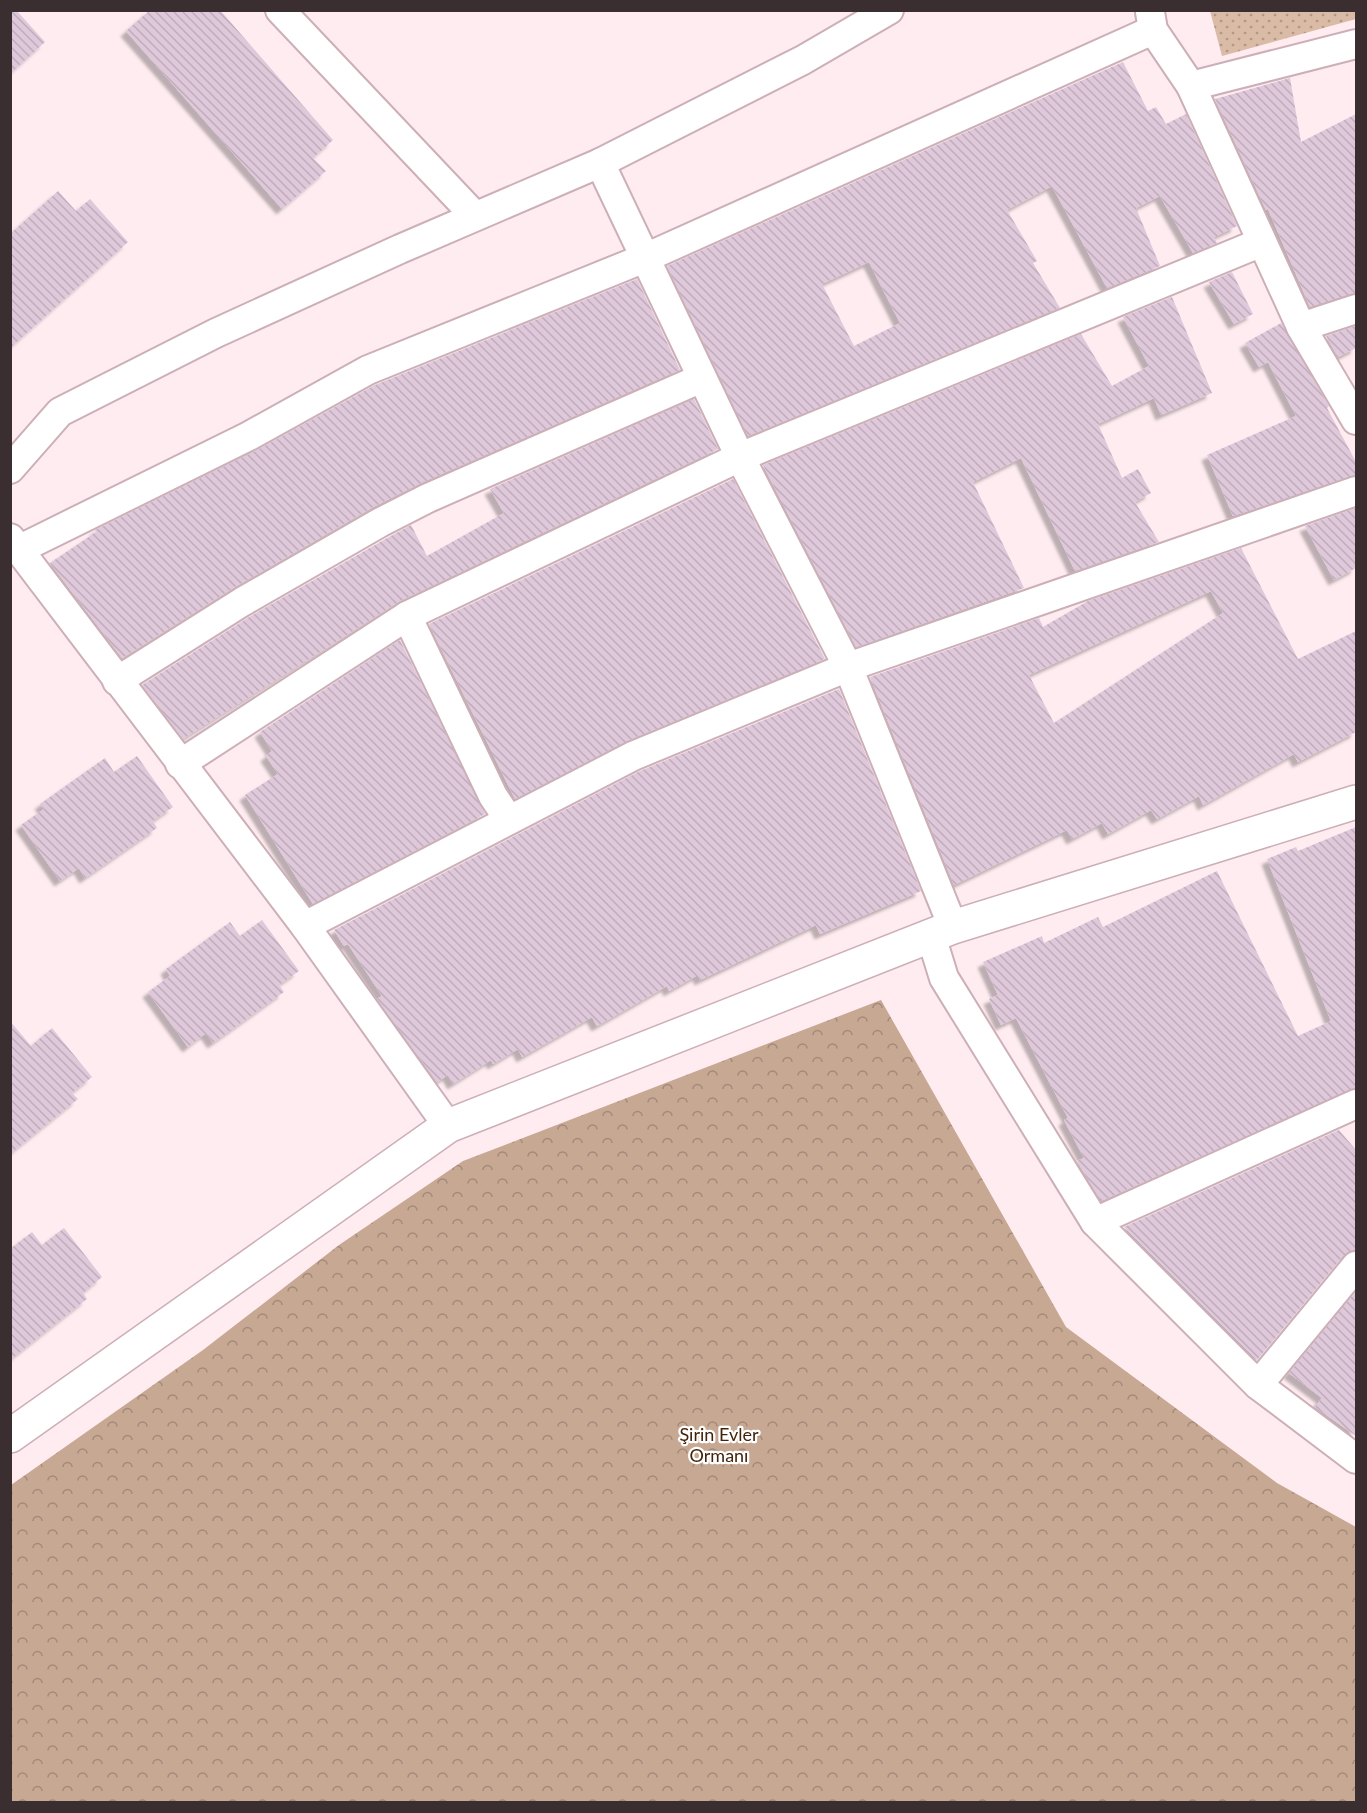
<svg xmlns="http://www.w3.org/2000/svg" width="1367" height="1813" font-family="Lato,sans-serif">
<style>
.grass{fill:url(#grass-dots)}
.forest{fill:url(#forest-crowns)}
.building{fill:url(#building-back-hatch);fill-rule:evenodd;filter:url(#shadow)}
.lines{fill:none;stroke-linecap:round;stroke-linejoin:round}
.minor-casing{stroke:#ccafb7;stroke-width:32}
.tertiary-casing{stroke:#ccafb7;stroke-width:36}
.minor{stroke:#fff;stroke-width:28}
.tertiary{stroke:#fff;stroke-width:33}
.labels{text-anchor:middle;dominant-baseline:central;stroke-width:4.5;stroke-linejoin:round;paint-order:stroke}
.park-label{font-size:18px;fill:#432309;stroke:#fff}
</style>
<defs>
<pattern id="grass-dots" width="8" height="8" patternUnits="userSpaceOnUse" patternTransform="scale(1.5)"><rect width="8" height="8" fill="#d9bba6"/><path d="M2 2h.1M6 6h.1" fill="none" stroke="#b19888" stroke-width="1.8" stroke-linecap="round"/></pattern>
<pattern id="forest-crowns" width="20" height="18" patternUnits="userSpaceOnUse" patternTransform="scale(1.5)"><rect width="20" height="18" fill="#c7a893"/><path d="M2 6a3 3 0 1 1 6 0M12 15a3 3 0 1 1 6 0" fill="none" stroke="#a38979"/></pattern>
<pattern id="building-back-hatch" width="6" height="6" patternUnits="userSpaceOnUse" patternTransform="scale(1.5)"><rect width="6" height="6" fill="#dec8da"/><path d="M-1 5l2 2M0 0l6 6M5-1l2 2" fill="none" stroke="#bfacbc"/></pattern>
<filter id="shadow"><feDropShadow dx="-5.5" dy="5.5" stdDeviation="1.5" flood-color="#0004"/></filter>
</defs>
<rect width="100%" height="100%" fill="#ffecf1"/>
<path class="grass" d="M 1210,11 L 1356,11 L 1356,19 L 1222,56 Z"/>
<path class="forest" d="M 881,1000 L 1066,1327 L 1277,1483 L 1356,1527 L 1356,1802 L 11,1802 L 11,1485 L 203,1350 L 339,1245 L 463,1161 Z"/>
<g class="building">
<path d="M 10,10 L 16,10 L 45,42 L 10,74 Z"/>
<path d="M 150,10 L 220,10 L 333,140 L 313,158 L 326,171 L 282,209 L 126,31 Z"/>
<path d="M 1123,62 L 1148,111 L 1156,107 L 1166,124 L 1186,114 L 1237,226 L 1214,237 L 1217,243 L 1193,253 L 1160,196 L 1136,208 L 1160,266 L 1107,288 L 1052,186 L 1007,210 L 1037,261 L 1033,263 L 1060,308 L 748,436 L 667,266 ZM 869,262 L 900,323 L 854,346 L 822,284 Z"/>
<path d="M 1290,78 L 1301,142 L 1356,114 L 1356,293 L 1310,307 L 1268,209 L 1266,210 L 1215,99 Z"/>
<path d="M 58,191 L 76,211 L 90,199 L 128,242 L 10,348 L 10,234 Z"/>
<path d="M 1232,272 L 1253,314 L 1234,324 L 1209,282 Z"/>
<path d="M 637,279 L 680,370 L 421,483 L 373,507 L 233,588 L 122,658 L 50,563 L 96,532 L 95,530 L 257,450 L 375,385 Z"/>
<path d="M 1172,297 L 1212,393 L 1161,415 L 1154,398 L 1098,424 L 1122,478 L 1138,469 L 1151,493 L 1135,502 L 1159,542 L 1075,571 L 1021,458 L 973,482 L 1024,588 L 856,647 L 763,465 L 1081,334 L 1112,386 L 1149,366 L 1123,317 Z"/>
<path d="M 1281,323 L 1329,406 L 1327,408 L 1356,462 L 1356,475 L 1233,516 L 1207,455 L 1296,416 L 1268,362 L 1259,367 L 1245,343 Z"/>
<path d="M 1356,326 L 1356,348 L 1338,357 L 1326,336 Z"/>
<path d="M 694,399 L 718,449 L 400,601 L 183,739 L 142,685 L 251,616 L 389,537 L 411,525 L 427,556 L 504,513 L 490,489 Z"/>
<path d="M 733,479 L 825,659 L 627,741 L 515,799 L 429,624 Z"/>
<path d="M 1356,508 L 1356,568 L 1334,580 L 1305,526 Z"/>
<path d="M 1241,548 L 1298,659 L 1356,631 L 1356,732 L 1298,762 L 1294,754 L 1203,805 L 1199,796 L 1157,819 L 1151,810 L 1108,834 L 1102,823 L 1072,839 L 1067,830 L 954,885 L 870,677 L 1039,618 L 1043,627 L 1088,601 ZM 1211,591 L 1223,613 L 1054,723 L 1029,675 Z"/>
<path d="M 400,640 L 485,814 L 313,904 L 245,795 L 278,774 L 266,756 L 272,751 L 260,732 Z"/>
<path d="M 839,689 L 921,891 L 820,934 L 816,925 L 700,980 L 698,975 L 669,991 L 667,986 L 597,1026 L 592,1017 L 522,1057 L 518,1049 L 493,1064 L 491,1060 L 453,1084 L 448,1075 L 437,1082 L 377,999 L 382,996 L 348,944 L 344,946 L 334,930 L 640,771 Z"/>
<path d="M 137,756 L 173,807 L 153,821 L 157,828 L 85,878 L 79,868 L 60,881 L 21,825 L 44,809 L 40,804 L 105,758 L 114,772 Z"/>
<path d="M 1356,827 L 1356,1088 L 1101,1201 L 1077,1161 L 1084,1158 L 1064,1120 L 1068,1118 L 1016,1018 L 1001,1025 L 989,999 L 998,995 L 983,962 L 1042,936 L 1044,943 L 1098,917 L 1103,927 L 1217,871 L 1298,1036 L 1331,1021 L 1267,859 L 1296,847 L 1298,851 Z"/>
<path d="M 262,920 L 299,971 L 279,985 L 284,992 L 213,1043 L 206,1033 L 188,1047 L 148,992 L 170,976 L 166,969 L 230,922 L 240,936 Z"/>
<path d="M 10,1021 L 31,1046 L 52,1028 L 92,1077 L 72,1093 L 78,1099 L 10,1154 Z"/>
<path d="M 1339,1130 L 1356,1150 L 1356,1250 L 1343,1256 L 1257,1360 L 1124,1227 Z"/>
<path d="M 64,1228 L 102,1277 L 83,1293 L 87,1299 L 10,1360 L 10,1249 L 32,1232 L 42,1245 Z"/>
<path d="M 1356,1291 L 1356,1436 L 1315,1407 L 1322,1398 L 1289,1373 Z"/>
</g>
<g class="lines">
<defs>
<g id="minor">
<path d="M 280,10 L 475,216"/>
<path d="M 1150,12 L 1153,30 L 1191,86 L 1356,44"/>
<path d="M 1191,86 L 1301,327 L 1356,420"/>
<path d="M 600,163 L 740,457 L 848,667 L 953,927"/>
<path d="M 1301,327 L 1356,309"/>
<path d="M 10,469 L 60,412 L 216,333 L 400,249 L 600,163 L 803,60 L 889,10"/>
<path d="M 10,538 L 305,926 L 448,1126"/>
<path d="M 18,550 L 249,436 L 368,370 L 645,258 L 1153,30"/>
<path d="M 407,616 L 493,796 L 509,820"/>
<path d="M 117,681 L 242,602 L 381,522 L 428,498 L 702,378"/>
<path d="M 180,764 L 407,616 L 740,457 L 1262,242"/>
<path d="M 305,926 L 633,756 L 848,667 L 1356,491"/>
<path d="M 931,936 L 944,978 L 1095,1222 L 1356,1104"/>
<path d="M 1095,1222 L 1258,1385 L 1356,1459"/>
<path d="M 1258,1385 L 1356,1266"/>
</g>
<path id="tertiary" d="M 10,1436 L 448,1126 L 953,927 L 1356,802"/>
</defs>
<use href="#minor" class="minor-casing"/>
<use href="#tertiary" class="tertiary-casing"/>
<use href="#minor" class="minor"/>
<use href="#tertiary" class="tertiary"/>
</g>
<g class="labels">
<g class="park-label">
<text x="719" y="1434">Şirin Evler<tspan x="719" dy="21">Ormanı</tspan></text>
</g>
</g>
<rect width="1367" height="1813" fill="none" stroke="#3a2e31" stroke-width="24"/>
</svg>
